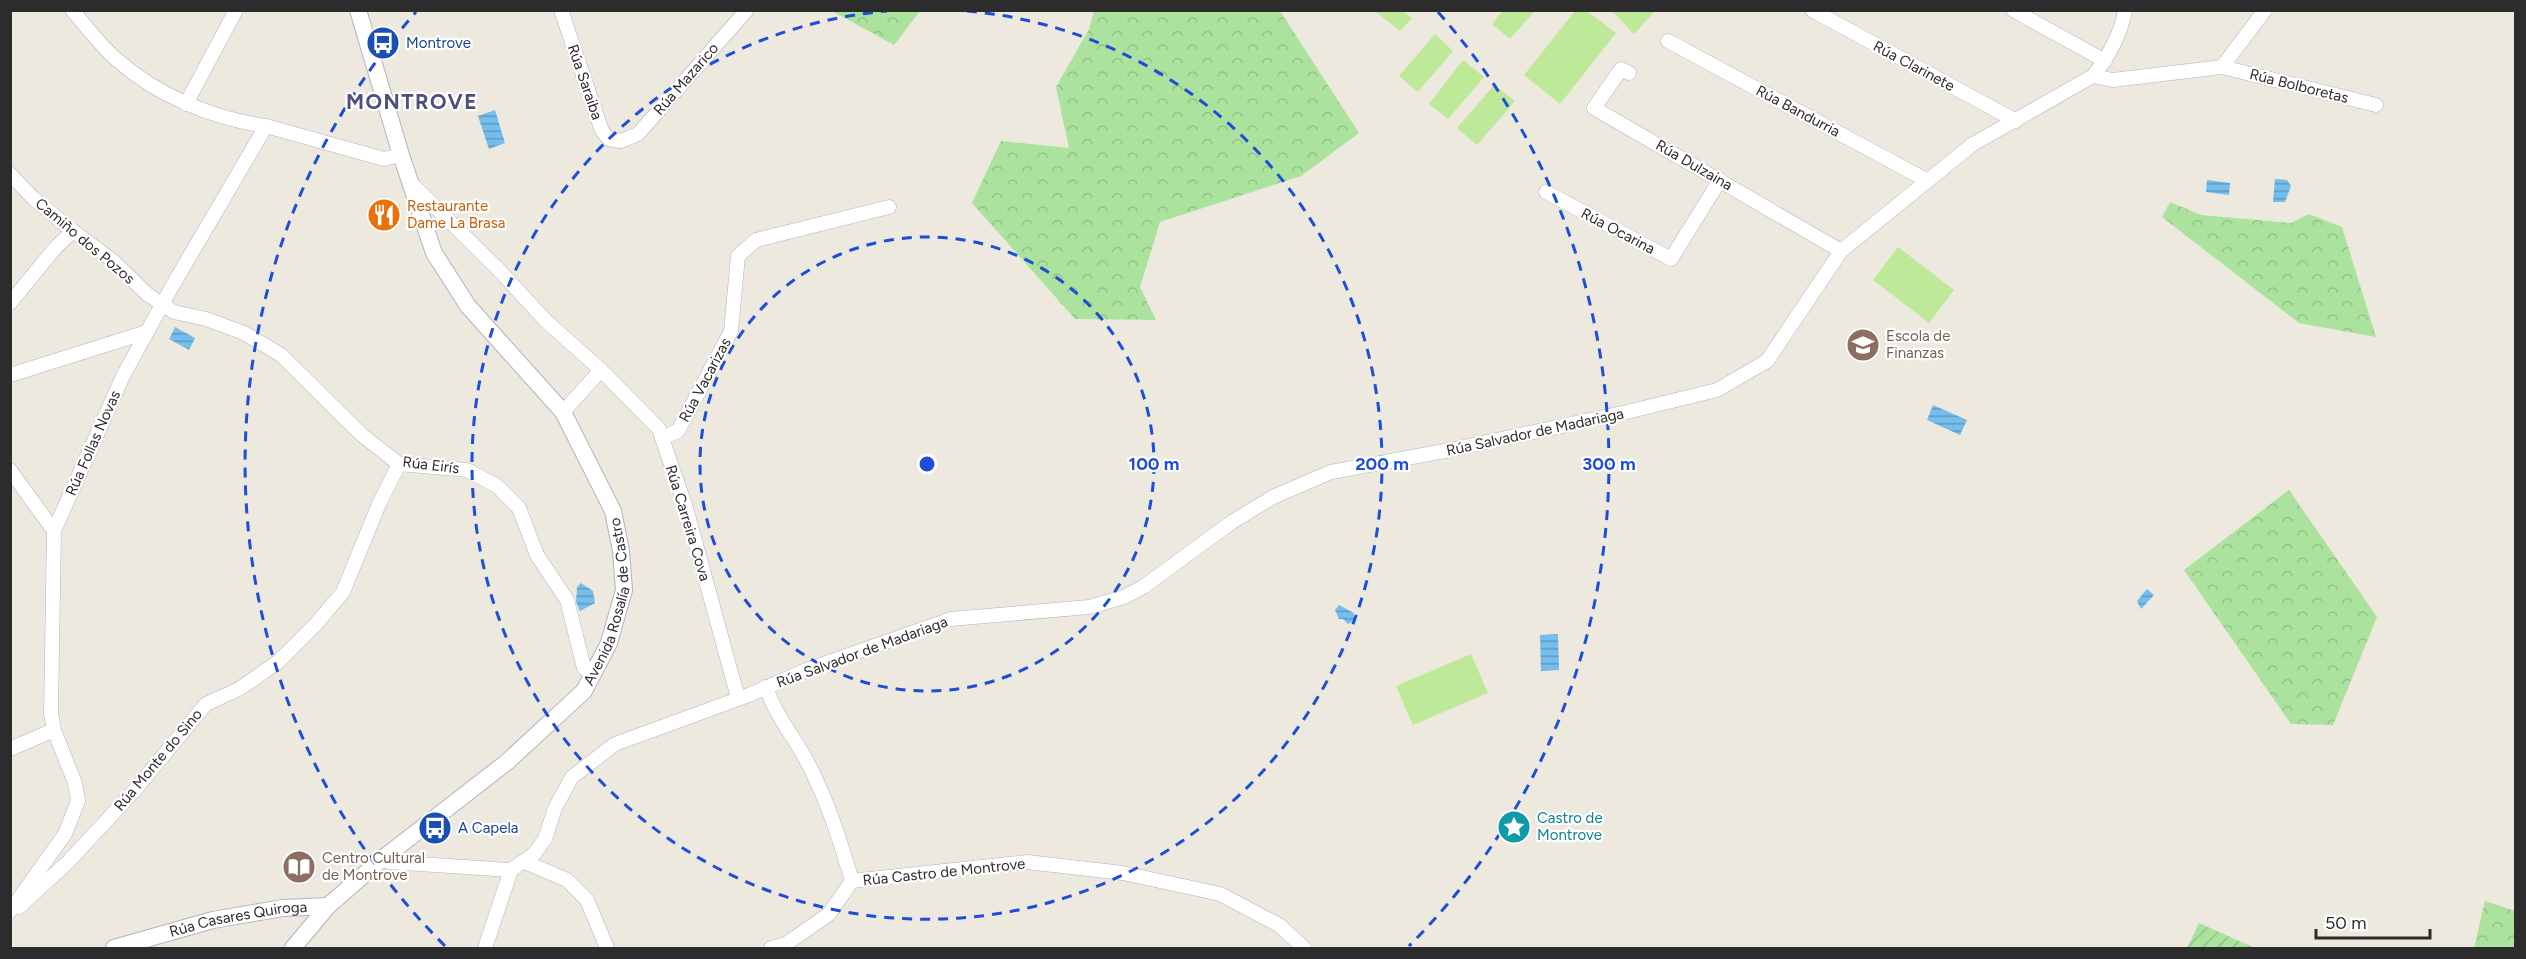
<svg xmlns="http://www.w3.org/2000/svg" width="2526" height="959" font-family="Figtree,sans-serif">
<style>
.forest{fill:url(#forest-crowns)}
.garden{fill:url(#garden-furrows)}
.pitch{fill:#bde999}
.water{fill:url(#water-rules)}
.lines{fill:none;stroke-linecap:round;stroke-linejoin:round}
.minor-casing{stroke:#b2b3bf;stroke-width:15}
.tertiary-casing{stroke:#b2b3bf;stroke-width:18}
.minor{stroke:#fff;stroke-width:14}
.tertiary{stroke:#fff;stroke-width:16}
.ring{fill:none;stroke:#1d4ed8;stroke-width:3;stroke-dasharray:10 8}
.labels{text-anchor:middle;dominant-baseline:central;stroke-width:4.5;stroke-linejoin:round;paint-order:stroke}
.transit-label{font-size:15px;fill:#164399;stroke:#fff;text-anchor:start}
.street-label{font-size:15px;fill:#2c2c2c;stroke:#fff}
.food-label{font-size:15px;fill:#c56008;stroke:#fff;text-anchor:start}
.education-label{font-size:15px;fill:#785e54;stroke:#fff;text-anchor:start}
.culture-label{font-size:15px;fill:#0d838f;stroke:#fff;text-anchor:start}
.district-label{font-size:21px;font-weight:bold;letter-spacing:1.5px;fill:#4d4f7d;stroke:#fff}
.centre{fill:#1d4ed8;stroke:#fff;stroke-width:3}
.ring-label{font-size:18px;text-anchor:middle;font-weight:bold;fill:#1d4ed8;stroke:#fff;stroke-width:4.5;stroke-linejoin:round;paint-order:stroke}
</style>
<defs>
<pattern id="forest-crowns" width="20" height="18" patternUnits="userSpaceOnUse" patternTransform="scale(1.5)"><rect width="20" height="18" fill="#abe29d"/><path d="M2 6a3 3 0 1 1 6 0M12 15a3 3 0 1 1 6 0" fill="none" stroke="#93c287"/></pattern>
<pattern id="garden-furrows" width="10" height="10" patternUnits="userSpaceOnUse" patternTransform="scale(1.5)"><rect width="10" height="10" fill="#abe29d"/><path d="M-1 1l2-2M0 10L10 0M9 11l2-2" fill="none" stroke="#93c287"/></pattern>
<pattern id="water-rules" width="6" height="5" patternUnits="userSpaceOnUse" patternTransform="scale(1.5)"><rect width="6" height="5" fill="#75bdec"/><path d="M0 2.5h6" fill="none" stroke="#609abf"/></pattern>
</defs>
<rect width="100%" height="100%" fill="#ede9df"/>
<g class="forest">
<path d="M 832,11 L 920,11 L 894,45 Z"/>
<path d="M 1094,11 L 1280,11 L 1359,133 L 1301,176 L 1160,222 L 1140,287 L 1156,320 L 1075,319 L 972,203 L 1001,141 L 1069,148 L 1056,87 L 1089,29 Z"/>
<path d="M 2170,202 L 2201,215 L 2291,223 L 2309,214 L 2342,227 L 2376,337 L 2299,323 L 2162,217 Z"/>
<path d="M 2289,490 L 2377,617 L 2333,725 L 2291,724 L 2184,570 Z"/>
<path d="M 2485,901 L 2515,911 L 2515,948 L 2474,948 Z"/>
</g>
<path class="garden" d="M 2199,923 L 2255,948 L 2187,948 Z"/>
<g class="pitch">
<path d="M 1503,10 L 1535,10 L 1535,11 L 1510,39 L 1492,24 Z"/>
<path d="M 1611,10 L 1655,10 L 1655,11 L 1634,34 Z"/>
<path d="M 1375,11 L 1403,11 L 1412,18 L 1400,31 Z"/>
<path d="M 1575,11 L 1587,11 L 1616,33 L 1560,104 L 1524,75 Z"/>
<path d="M 1435,34 L 1453,51 L 1418,92 L 1399,76 Z"/>
<path d="M 1463,60 L 1484,77 L 1448,119 L 1429,104 Z"/>
<path d="M 1494,85 L 1515,101 L 1477,145 L 1457,128 Z"/>
<path d="M 1898,247 L 1954,290 L 1929,323 L 1873,280 Z"/>
<path d="M 1471,654 L 1488,693 L 1413,725 L 1396,686 Z"/>
</g>
<g class="water">
<path d="M 495,110 L 505,143 L 489,149 L 478,116 Z"/>
<path d="M 2275,179 L 2287,180 L 2291,186 L 2285,202 L 2273,202 Z"/>
<path d="M 2207,180 L 2230,183 L 2229,195 L 2206,192 Z"/>
<path d="M 175,327 L 195,338 L 189,350 L 169,339 Z"/>
<path d="M 1933,405 L 1967,420 L 1960,435 L 1927,420 Z"/>
<path d="M 581,583 L 593,591 L 595,603 L 580,611 L 576,602 L 577,587 Z"/>
<path d="M 2147,589 L 2154,595 L 2141,609 L 2137,601 Z"/>
<path d="M 1339,605 L 1354,613 L 1354,621 L 1348,624 L 1343,619 L 1339,619 L 1335,610 Z"/>
<path d="M 1558,634 L 1559,670 L 1541,671 L 1540,635 Z"/>
</g>
<g class="lines">
<defs>
<g id="minor">
<path d="M 72,10 C 86,26 100,45 116,59 C 158,96 211,118 266,126"/>
<path d="M 561,10 L 602,131 L 609,139 L 621,141 L 638,134 L 747,10"/>
<path d="M 1812,10 L 2016,121"/>
<path d="M 2013,10 L 2105,61"/>
<path d="M 1668,41 L 1928,181"/>
<path d="M 2222,67 L 2265,10"/>
<path d="M 1629,73 L 1621,69 L 1594,108 L 1841,251"/>
<path d="M 2093,76 L 2113,80 L 2222,67 L 2376,105"/>
<path d="M 186,104 L 236,10"/>
<path d="M 10,174 L 33,198 L 73,231 L 112,260 L 147,294 L 174,312 L 206,319 L 244,333 L 281,355 L 362,435 L 399,464 L 467,470 L 497,486 L 519,508 L 537,555 L 567,600 L 584,668 L 593,674"/>
<path d="M 410,182 L 498,269 L 546,321 L 601,370 L 659,429 L 686,508 L 738,698"/>
<path d="M 1546,192 L 1671,259 L 1720,180"/>
<path d="M 10,303 L 56,247 L 73,231"/>
<path d="M 10,375 L 147,332"/>
<path d="M 563,412 L 601,370"/>
<path d="M 662,438 L 678,431 L 731,331 L 738,256 L 756,240 L 889,207"/>
<path d="M 10,470 L 54,531"/>
<path d="M 766,687 C 774,712 791,733 804,756 C 826,796 839,837 852,881 L 829,914 L 786,944 L 771,948"/>
<path d="M 10,749 L 54,730"/>
<path d="M 382,859 L 389,862 L 511,870 L 534,854 L 545,839 L 555,808 L 572,777 L 615,744 L 749,695 L 806,670 L 951,619 L 1089,607 L 1124,597 L 1143,587 L 1232,522 L 1273,497 L 1331,472 L 1450,450 L 1627,412 L 1717,390 L 1767,361 L 1841,251 L 1973,144 L 2093,76 C 2108,57 2121,35 2125,10"/>
<path d="M 525,862 L 567,880 L 587,900 L 607,948"/>
<path d="M 852,881 L 1027,862 L 1123,873 L 1220,894 L 1279,925 L 1304,948"/>
<path d="M 19,907 L 68,862 L 134,791 L 206,704 L 239,689 L 278,662 L 316,624 L 343,592 L 379,504 L 399,464"/>
<path d="M 10,911 L 65,834 L 78,801 L 75,783 L 54,730 L 51,713 L 54,531 L 123,376 L 170,290 L 266,126 L 384,159 L 401,155"/>
<path d="M 485,948 L 511,870"/>
</g>
<g id="tertiary">
<path id="s1" d="M 114,948 L 213,920 L 283,908 L 328,906"/>
<path id="s2" d="M 293,948 L 328,906 L 382,859 L 507,762 L 584,691 L 609,643 L 624,590 L 621,551 L 613,511 L 563,412 L 468,306 L 434,253 L 401,155 L 358,10"/>
</g>
</defs>
<use href="#minor" class="minor-casing"/>
<use href="#tertiary" class="tertiary-casing"/>
<use href="#minor" class="minor"/>
<use href="#tertiary" class="tertiary"/>
</g>
<g class="ring">
<circle cx="927" cy="464" r="227"/>
<path d="M967 11A455 455 0 1 1 887 11"/>
<path d="M445 946A682 682 0 0 1 416 12M1438 12A682 682 0 0 1 1409 946"/>
</g>
<defs>
<symbol id="bus-disc" viewBox="-11 -11 22 22"><circle r="9.5" fill="#1a4fb4" stroke="#fff"/><path d="M-5-6H5V4H4V6H2V4H-2V6H-4V4H-5ZM-3.5-4V0h7V-4ZM-3.5 1.2v1.5H-2V1.2ZM2 1.2v1.5H3.5V1.2Z" fill="#fff"/></symbol>
<symbol id="restaurant-disc" viewBox="-11 -11 22 22"><circle r="9.5" fill="#e8710a" stroke="#fff"/><path d="M-5-6h1v4h1v-4h1v4h1v-4h1v5L-1.5 .5V6h-2V.5L-5-1ZM5-6V6H3V1.5H1.5Q1.5-4 5-6Z" fill="#fff"/></symbol>
<symbol id="school-disc" viewBox="-11 -11 22 22"><circle r="9.5" fill="#8d6e63" stroke="#fff"/><path d="M0-5L7-2L0 1L-7-2ZM-4 1L0 2.5L4 1V4Q0 6-4 4Z" fill="#fff"/></symbol>
<symbol id="sight-disc" viewBox="-11 -11 22 22"><circle r="9.5" fill="#0f9aa8" stroke="#fff"/><path d="M0-6L1.8-2.2L6-1.7L2.9 1.2L3.7 5.4L0 3.3L-3.7 5.4L-2.9 1.2L-6-1.7L-1.8-2.2Z" fill="#fff"/></symbol>
<symbol id="library-disc" viewBox="-11 -11 22 22"><circle r="9.5" fill="#8d6e63" stroke="#fff"/><path d="M-6-4Q-3-5.5-.7-3.5V5Q-3 3-6 4ZM6-4Q3-5.5 .7-3.5V5Q3 3 6 4Z" fill="#fff"/></symbol>
</defs>
<g fill-rule="evenodd">
<use href="#bus-disc" x="364" y="24" width="38" height="38"/>
<use href="#restaurant-disc" x="365" y="196" width="38" height="38"/>
<use href="#school-disc" x="1844" y="326" width="38" height="38"/>
<use href="#sight-disc" x="1495" y="808" width="38" height="38"/>
<use href="#bus-disc" x="416" y="809" width="38" height="38"/>
<use href="#library-disc" x="280" y="848" width="38" height="38"/>
</g>
<g class="labels">
<g class="transit-label">
<text x="406" y="43">Montrove</text>
<text x="458" y="828">A Capela</text>
</g>
<g class="street-label">
<text transform="translate(1914 66) rotate(28)">Rúa Clarinete</text>
<text transform="translate(686 79) rotate(-49)">Rúa Mazarico</text>
<text transform="translate(585 82) rotate(71)">Rúa Saraiba</text>
<text transform="translate(2299 86) rotate(14)">Rúa Bolboretas</text>
<text transform="translate(1798 111) rotate(28)">Rúa Bandurria</text>
<text transform="translate(1694 165) rotate(30)">Rúa Dulzaina</text>
<text transform="translate(1618 231) rotate(28)">Rúa Ocarina</text>
<text transform="translate(85 241) rotate(40)">Camiño dos Pozos</text>
<text transform="translate(705 380) rotate(-62)">Rúa Vacarizas</text>
<text transform="translate(1535 432) rotate(-12)">Rúa Salvador de Madariaga</text>
<text transform="translate(93 443) rotate(-66)">Rúa Follas Novas</text>
<text transform="translate(431 465) rotate(7)">Rúa Eirís</text>
<text transform="translate(688 523) rotate(73)">Rúa Carreira Cova</text>
<text stroke="none"><textPath href="#s2" startOffset="484">Avenida Rosalía de Castro</textPath></text>
<text transform="translate(862 652) rotate(-20)">Rúa Salvador de Madariaga</text>
<text transform="translate(158 760) rotate(-50)">Rúa Monte do Sino</text>
<text transform="translate(944 872) rotate(-6)">Rúa Castro de Montrove</text>
<text stroke="none"><textPath href="#s1" startOffset="128">Rúa Casares Quiroga</textPath></text>
</g>
<g class="food-label">
<text x="407" y="206">Restaurante<tspan x="407" dy="17">Dame La Brasa</tspan></text>
</g>
<g class="education-label">
<text x="1886" y="336">Escola de<tspan x="1886" dy="17">Finanzas</tspan></text>
<text x="322" y="858">Centro Cultural<tspan x="322" dy="17">de Montrove</tspan></text>
</g>
<g class="culture-label">
<text x="1537" y="818">Castro de<tspan x="1537" dy="17">Montrove</tspan></text>
</g>
<g class="district-label">
<text x="412" y="101">MONTROVE</text>
</g>
</g>
<circle cx="927" cy="464" r="9" class="centre"/>
<g class="ring-label">
<text x="1154" y="470">100 m</text>
<text x="1382" y="470">200 m</text>
<text x="1609" y="470">300 m</text>
</g>
<rect width="2526" height="959" fill="none" stroke="#2c2c2c" stroke-width="24"/>
<path d="M2316 929v9h114v-9" fill="none" stroke="#2c2c2c" stroke-width="3"/>
<text x="2325" y="929" font-size="18" fill="#2c2c2c" stroke="#ffffff" stroke-width="4.5" paint-order="stroke">50 m</text>
</svg>
